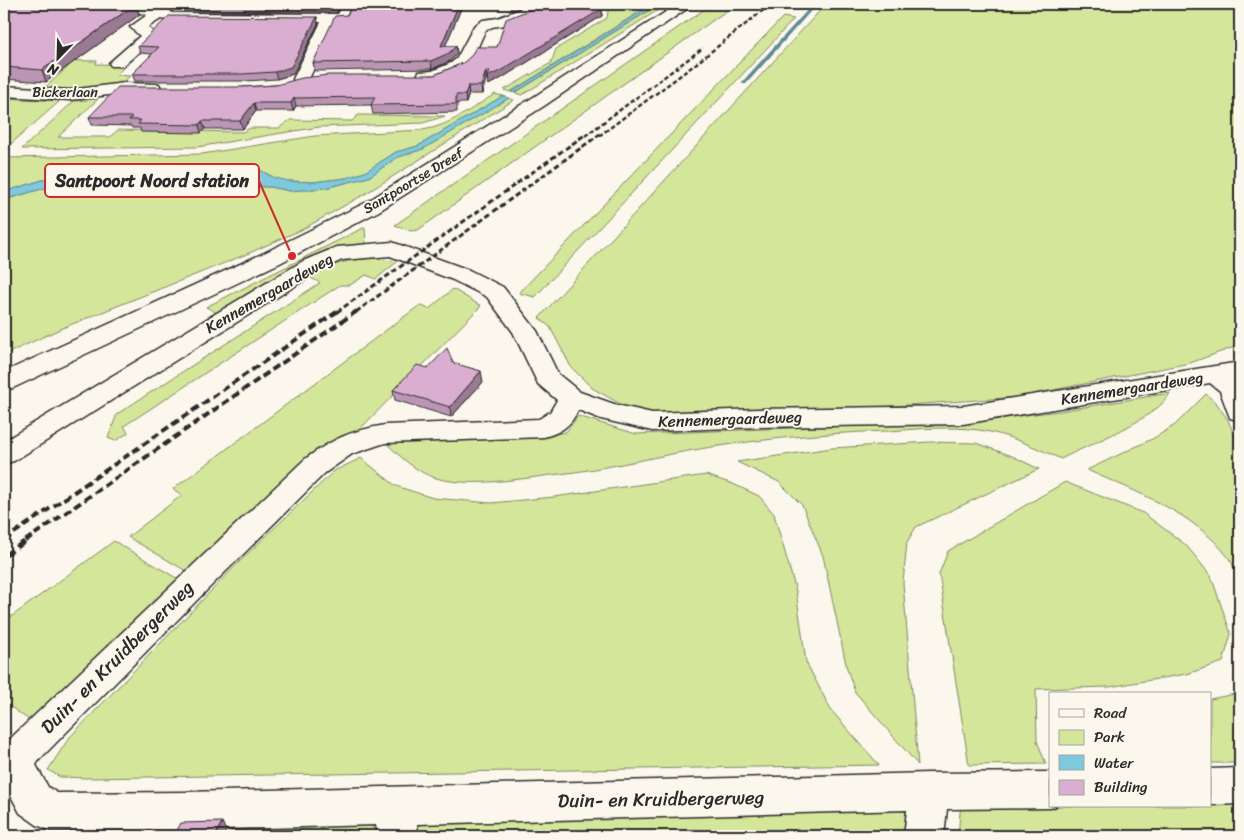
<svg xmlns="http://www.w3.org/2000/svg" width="1244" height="840" font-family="Sriracha,sans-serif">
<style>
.green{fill:#d3e69a;stroke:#7f8862}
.water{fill:#7ec9dd;stroke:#5d8a96}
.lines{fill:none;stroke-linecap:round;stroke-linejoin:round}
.stream{fill:#5d8a96;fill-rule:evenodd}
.minor-casing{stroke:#2b2b2b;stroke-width:3}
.minor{fill:#fbf7ec;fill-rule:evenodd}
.rail-far3{stroke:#2b2b2b;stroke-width:2.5;stroke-dasharray:4.5 2.5;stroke-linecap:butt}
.rail-far2{stroke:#2b2b2b;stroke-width:3;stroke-dasharray:5.5 3;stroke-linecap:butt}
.rail-far1{stroke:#2b2b2b;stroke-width:4;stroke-dasharray:8 4;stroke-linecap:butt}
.rail{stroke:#2b2b2b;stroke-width:5;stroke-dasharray:10 5;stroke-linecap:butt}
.wall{fill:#bb96b4;stroke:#2b2b2b}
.shaded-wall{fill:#997a92;stroke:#2b2b2b}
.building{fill:#daaed1;stroke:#2b2b2b}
.labels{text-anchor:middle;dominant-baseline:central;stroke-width:4;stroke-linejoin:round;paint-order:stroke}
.far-street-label{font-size:14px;fill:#2b2b2b;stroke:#fbf7ec}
.street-label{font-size:16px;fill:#2b2b2b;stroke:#fbf7ec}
.near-street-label{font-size:19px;fill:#2b2b2b;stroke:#fbf7ec}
.leader{fill:none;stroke:#d62828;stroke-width:2}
.callout-dot{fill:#d62828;stroke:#fbf7ec;stroke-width:2}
.callout{fill:#fbf7ec;stroke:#d62828;stroke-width:2}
.callout-label{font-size:18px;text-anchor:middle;font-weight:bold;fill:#2b2b2b}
</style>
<rect width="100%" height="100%" fill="#fbf7ec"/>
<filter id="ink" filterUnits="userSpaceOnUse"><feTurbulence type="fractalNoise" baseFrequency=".02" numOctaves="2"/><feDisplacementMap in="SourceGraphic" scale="10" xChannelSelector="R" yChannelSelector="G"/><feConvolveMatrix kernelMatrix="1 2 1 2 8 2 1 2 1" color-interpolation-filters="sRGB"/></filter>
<g filter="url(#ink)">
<g class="green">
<path d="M 609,4 L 652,4 L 510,92 L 504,90 L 551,63 L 556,49 L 607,18 Z"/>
<path d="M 660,4 L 668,4 L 522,95 L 515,93 Z"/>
<path d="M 712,4 L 736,4 L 418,230 L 411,231 L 395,225 Z"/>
<path d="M 826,4 L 1240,4 L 1240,345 L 1190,363 L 1018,397 L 825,411 L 671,418 L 624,406 L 592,388 L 571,367 L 550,327 L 539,318 Z"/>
<path d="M 783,17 L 794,19 L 535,297 L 519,293 Z"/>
<path d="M 46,60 L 97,61 L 96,64 L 126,65 L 116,75 L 130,76 L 119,86 L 89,91 L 42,90 L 68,67 L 41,66 Z"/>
<path d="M 495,94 L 503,96 L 418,146 L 396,152 L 365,172 L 346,178 L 313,182 L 288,181 L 275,178 L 254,167 L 244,166 L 184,168 L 143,174 L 88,168 L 71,171 L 4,192 L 4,158 L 202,154 L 315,136 L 422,130 C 450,126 472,108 495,94 Z"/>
<path d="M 4,98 L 60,101 L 4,150 Z"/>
<path d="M 509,98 L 514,100 L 365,194 L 303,229 L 247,254 L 60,329 L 4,355 L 4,200 L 89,175 L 137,181 L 189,177 L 220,186 L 271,187 L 290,191 L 325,188 L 369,177 L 396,158 L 423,149 Z"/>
<path d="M 98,99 L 58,137 L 110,137 L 118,130 L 243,132 L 250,128 L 279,128 L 290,120 L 352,121 L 358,115 L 445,116 L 423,123 L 319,127 L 197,147 L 22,149 L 74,101 Z"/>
<path d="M 365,227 L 366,244 L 340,248 L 219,314 L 206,307 Z"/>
<path d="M 374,258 L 397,262 L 376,279 L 366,275 L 350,285 L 340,285 L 124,426 L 128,433 L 115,441 L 108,438 L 117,414 L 320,283 L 309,277 C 334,263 346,260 374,258 Z"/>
<path d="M 453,289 L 481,306 L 357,432 L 345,435 L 310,460 L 193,575 L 128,537 L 182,495 L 173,489 L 420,305 L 429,309 Z"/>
<path d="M 1170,393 C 1159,418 1087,445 1061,459 C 1034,447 1008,434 979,430 C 949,426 918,429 889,431 C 820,433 750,440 682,452 C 641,460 602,469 560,474 C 524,478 468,489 433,477 C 415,471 400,456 387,444 L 482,437 L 537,437 L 566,432 L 578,416 L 636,434 L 974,421 L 1060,411 Z"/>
<path d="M 1206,394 L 1217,404 L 1228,420 L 1240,449 L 1240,581 C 1236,573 1233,564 1228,557 C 1194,512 1136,492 1087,470 L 1154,438 L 1175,425 Z"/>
<path d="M 929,442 L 976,443 L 1012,456 L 1039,469 L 916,527 L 907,542 L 903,583 L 918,765 L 855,692 L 847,669 L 823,556 L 802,505 L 779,482 L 737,462 L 832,448 Z"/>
<path d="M 361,458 L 396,486 L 433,498 L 491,503 L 554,497 L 706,475 L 733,484 L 759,496 L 774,514 L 796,591 L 806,662 L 831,710 L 879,765 L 88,778 L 60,777 L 48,770 L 69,738 L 239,562 L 334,471 Z"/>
<path d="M 1065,482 L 1143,513 L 1186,545 L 1211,576 L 1231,634 L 1223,662 L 1187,674 L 1109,687 L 1036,689 L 1037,741 L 1046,764 L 969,765 L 939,574 L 948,551 Z"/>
<path d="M 114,541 L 183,582 L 33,723 L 4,702 L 4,622 Z"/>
<path d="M 1240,693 L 1240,763 L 1210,763 L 1210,699 Z"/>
<path d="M 1210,798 L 1240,798 L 1240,836 L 958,836 L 961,802 L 1050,801 L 1050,806 L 1210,806 Z"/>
<path d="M 916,803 L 909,836 L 420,836 L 415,812 Z"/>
<path d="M 370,813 L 374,836 L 230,836 L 236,816 Z"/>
</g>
<g class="water">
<path d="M 654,4 L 659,4 L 514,93 L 511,92 Z"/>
<path d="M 503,96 L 509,98 L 423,149 L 396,158 L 369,177 L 325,188 L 290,191 L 271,187 L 220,186 L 189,177 L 137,181 L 89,175 L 4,200 L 4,192 L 71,171 L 88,168 L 112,169 L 143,174 L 184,168 L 244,166 L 254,167 L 275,178 L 288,181 L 313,182 L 346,178 L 365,172 L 396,152 L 418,146 Z"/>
</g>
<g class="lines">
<path class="stream" d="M 813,4 L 817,4 L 746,84 L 742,84 L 742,82 Z"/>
<defs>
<g id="minor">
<path d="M 96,4 L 138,4 L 156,8 L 167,4 L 174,8 L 170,12 L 172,13 L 338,14 L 344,4 L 358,4 L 347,21 L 335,22 L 309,79 L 307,83 L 295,83 L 293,79 L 321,22 L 172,21 L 161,19 L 148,27 L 157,36 L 154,39 L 123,66 L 111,66 L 109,63 L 140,36 L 130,27 L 147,15 L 134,11 L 100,11 L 95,10 L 93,7 Z"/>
<path d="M 523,4 L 537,4 L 531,15 L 505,25 L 492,27 L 485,31 L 472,60 L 463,69 L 434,81 L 419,80 L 417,76 L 419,72 L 432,71 L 451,63 L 457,58 L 474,26 L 483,20 L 498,18 L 520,9 Z"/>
<path d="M 678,4 L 694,4 L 544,106 L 379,211 L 280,263 L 13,388 L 4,390 L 4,372 L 264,253 L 365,203 L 532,98 Z"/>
<path d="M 124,83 L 159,84 L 161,88 L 159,92 L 124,93 L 70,100 L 4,96 L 4,86 L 70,90 Z"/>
<path d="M 392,242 L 469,270 L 503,287 L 537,331 L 558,374 L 580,392 L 617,405 L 652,413 L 758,409 L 963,406 L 1240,362 L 1240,378 L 1237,378 L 1240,381 L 1240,421 L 1230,418 L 1220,391 L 1210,383 L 963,424 L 758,427 L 652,431 L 601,419 L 578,410 C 571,426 560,433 544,437 L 385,443 L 352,454 L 325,473 L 207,590 L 39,760 L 36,765 L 48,787 L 57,793 L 187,792 L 929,773 L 1050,772 L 1050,806 L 1056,806 L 1050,808 L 947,809 L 944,836 L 904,836 L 907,810 L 417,824 L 418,836 L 378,836 L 376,825 L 187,830 L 51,831 L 37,825 L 20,813 L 4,783 L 4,747 L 13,736 L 305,459 C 333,439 350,431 385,425 L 539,419 L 550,412 L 557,400 L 538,384 L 513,332 L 487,297 L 453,280 L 390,256 L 342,260 L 319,271 L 14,461 L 4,464 L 4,441 L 303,261 L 337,247 Z"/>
<path d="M 1240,768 L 1240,804 L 1210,805 L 1210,769 Z"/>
</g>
</defs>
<use href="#minor" class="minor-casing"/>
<use href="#minor" class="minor"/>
<g class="rail-far3">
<path d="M 585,136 L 703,48"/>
<path d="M 599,136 L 693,66 L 771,4"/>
</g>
<g class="rail-far2">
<path d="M 337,312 L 586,134"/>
<path d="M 356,312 L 600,134"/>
</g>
<g class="rail-far1">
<path d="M 4,540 L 338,311"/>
<path d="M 25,541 L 357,311"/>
</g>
<path class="rail" d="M 4,556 L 27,540"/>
</g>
<g class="wall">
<path d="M 4,4 L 136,4 L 139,15 L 46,82 L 4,79 Z"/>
<path d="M 181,4 L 343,4 L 337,12 L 183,11 Z"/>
<path d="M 354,4 L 463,4 L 445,46 L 456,46 L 457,54 L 450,61 L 432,69 L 315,71 L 313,63 Z"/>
<path d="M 534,4 L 603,4 L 602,16 L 500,79 L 488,85 L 488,79 L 486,79 L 482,94 L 469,94 L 466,103 L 457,103 L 457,112 L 373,114 L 371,105 L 296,106 L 293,111 L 256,111 L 243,129 L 205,129 L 201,133 L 141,132 L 140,128 L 132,128 L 131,126 L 92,125 L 89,117 L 243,87 L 434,75 L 463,63 L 497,47 L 532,9 Z"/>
<path d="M 317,17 L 318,24 L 293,74 L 277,79 L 245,81 L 135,81 L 132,74 L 152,54 L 140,53 L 138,46 Z"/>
<path d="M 453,363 L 483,382 L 451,417 L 395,400 L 393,390 L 428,368 Z"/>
</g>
<g class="shaded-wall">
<path d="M 136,4 L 139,15 L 46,82 L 42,70 Z"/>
<path d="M 336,4 L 343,4 L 337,12 L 336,5 Z"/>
<path d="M 459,4 L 463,4 L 442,54 L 441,46 Z"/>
<path d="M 510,4 L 522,4 L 519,8 L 511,11 Z"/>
<path d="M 602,4 L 603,4 L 602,16 L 500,79 L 488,85 L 487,77 Z"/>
<path d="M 317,17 L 318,24 L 293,74 L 277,79 L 275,72 Z"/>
<path d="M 456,46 L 457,54 L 450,61 L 432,69 L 431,61 Z"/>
<path d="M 486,71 L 486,79 L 482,94 L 481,86 Z"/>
<path d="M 468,86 L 469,94 L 466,103 L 465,95 Z"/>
<path d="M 294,98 L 296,106 L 293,111 L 291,103 Z"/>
<path d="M 254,103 L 256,111 L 243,129 L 240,121 Z"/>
<path d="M 202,121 L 205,129 L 201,133 L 199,125 Z"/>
<path d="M 481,371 L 483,382 L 451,417 L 450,407 Z"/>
<path d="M 222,822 L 226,831 L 224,836 L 215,836 Z"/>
</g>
<g class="building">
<path d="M 4,4 L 136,4 L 42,70 L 4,67 Z"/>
<path d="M 181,4 L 336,4 L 336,5 Z"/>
<path d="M 354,4 L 459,4 L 441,46 L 456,46 L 449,53 L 431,61 L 313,63 L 335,16 L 347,15 Z"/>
<path d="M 534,4 L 602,4 L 602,9 L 500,71 L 487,77 L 489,71 L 486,71 L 481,86 L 468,86 L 465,95 L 456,95 L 456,104 L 371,105 L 375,97 L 294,98 L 291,103 L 254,103 L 240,121 L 202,121 L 199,125 L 138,124 L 141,120 L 129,120 L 132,117 L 89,117 L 118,87 L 243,87 L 276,85 L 302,78 L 329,75 L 434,75 L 463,63 L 471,56 L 476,47 L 497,47 L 506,19 L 532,9 Z"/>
<path d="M 169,16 L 317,17 L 291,67 L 275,72 L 243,74 L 132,74 L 159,47 L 138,46 Z"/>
<path d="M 447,348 L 453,363 L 481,371 L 450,407 L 393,390 L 417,365 L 428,368 Z"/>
<path d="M 222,822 L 215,836 L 174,836 L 181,823 Z"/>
</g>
</g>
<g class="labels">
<g class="far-street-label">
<text x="65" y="92">Bickerlaan</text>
<text transform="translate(413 181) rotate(-31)">Santpoortse Dreef</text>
</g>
<g class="street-label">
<text transform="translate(269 293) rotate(-30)">Kennemergaardeweg</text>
<text transform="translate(1132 388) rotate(-9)">Kennemergaardeweg</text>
<text transform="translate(730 419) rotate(-2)">Kennemergaardeweg</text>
</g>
<g class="near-street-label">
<text transform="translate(117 657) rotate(-45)">Duin- en Kruidbergerweg</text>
<text transform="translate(661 799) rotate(-1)">Duin- en Kruidbergerweg</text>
</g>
</g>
<path class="leader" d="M292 256L259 181"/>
<circle class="callout-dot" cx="292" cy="256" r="5"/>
<rect class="callout" x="45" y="164" width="214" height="33" rx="5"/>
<g class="callout-label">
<text x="152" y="187">Santpoort Noord station</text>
</g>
<rect width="1244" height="840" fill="none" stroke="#fbf7ec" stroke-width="20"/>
<rect x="10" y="10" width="1224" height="820" fill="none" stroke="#2b2b2b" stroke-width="2" filter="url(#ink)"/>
<rect x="1049" y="692" width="162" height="115" fill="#fbf7ec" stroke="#a8a59f"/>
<rect x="1059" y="709" width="25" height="8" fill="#fbf7ec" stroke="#a8a59f"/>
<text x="1094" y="718" font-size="15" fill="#2b2b2b">Road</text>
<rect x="1059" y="730" width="25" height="15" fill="#d3e69a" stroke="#a8a59f"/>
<text x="1094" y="742" font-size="15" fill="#2b2b2b">Park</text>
<rect x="1059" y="755" width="25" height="15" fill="#7ec9dd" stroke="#a8a59f"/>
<text x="1094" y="768" font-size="15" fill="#2b2b2b">Water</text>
<rect x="1059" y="780" width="25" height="15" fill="#daaed1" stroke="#a8a59f"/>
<text x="1094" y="792" font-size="15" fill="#2b2b2b">Building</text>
<g transform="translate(58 58) rotate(203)" stroke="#fbf7ec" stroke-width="4" paint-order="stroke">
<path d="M0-4L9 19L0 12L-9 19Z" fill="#2b2b2b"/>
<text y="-8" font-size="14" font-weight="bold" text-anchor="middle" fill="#2b2b2b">N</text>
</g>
</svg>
